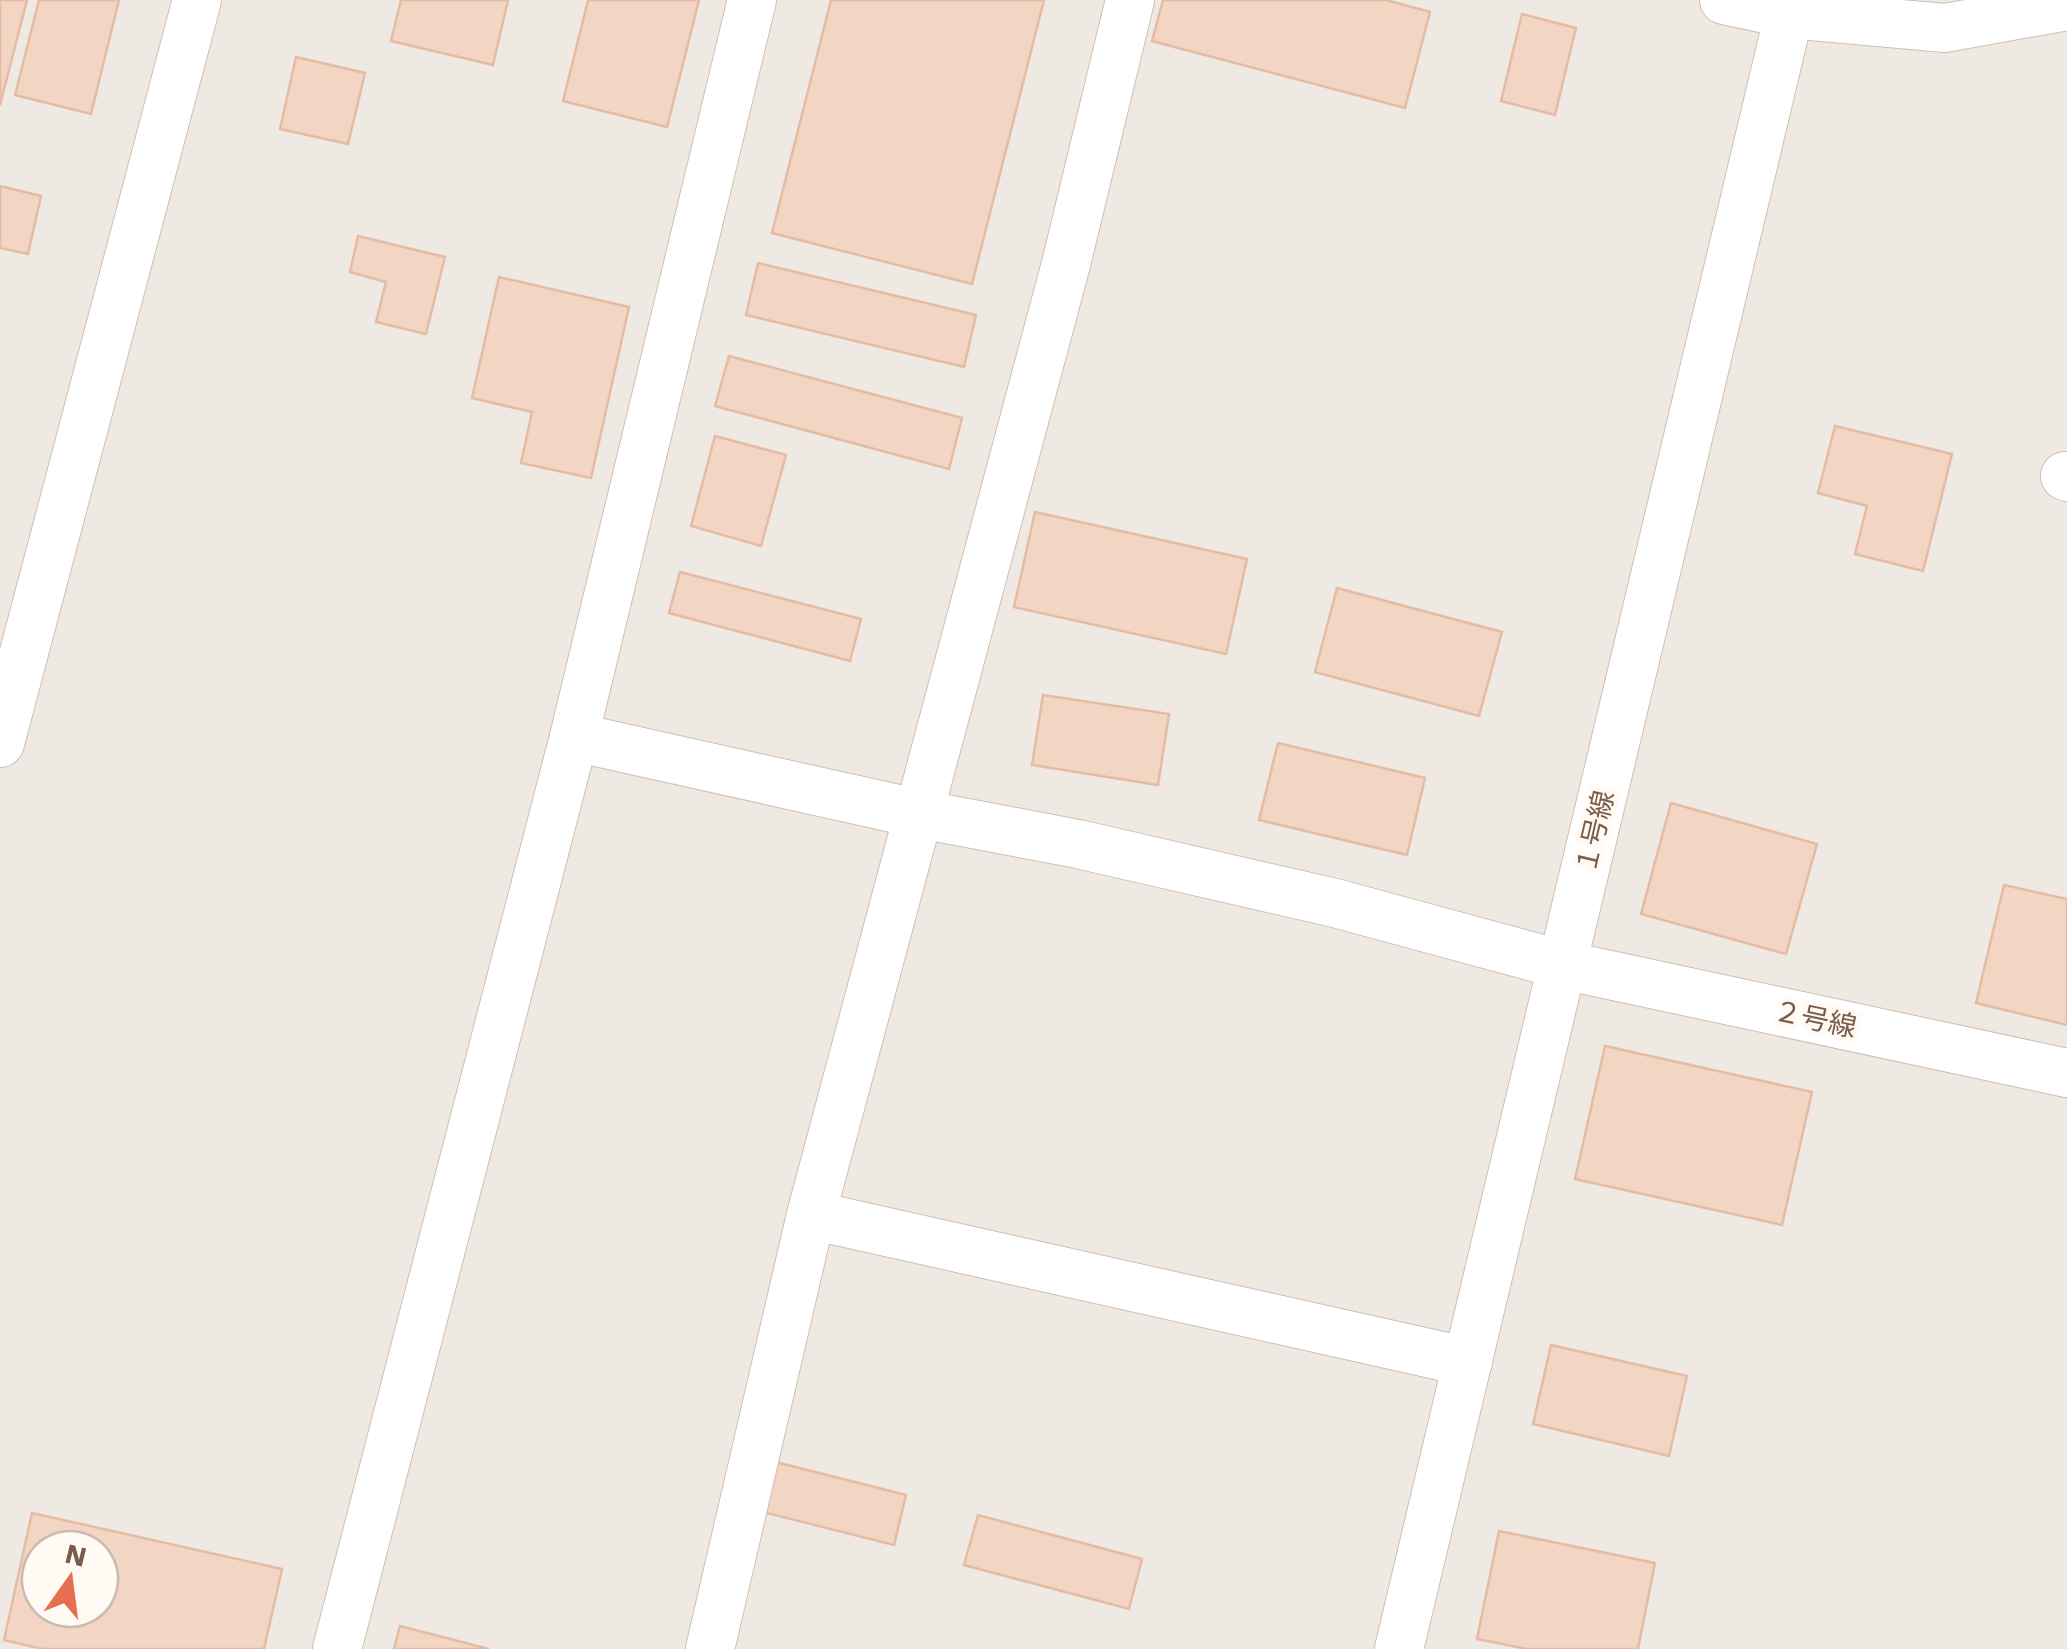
<svg xmlns="http://www.w3.org/2000/svg" width="2067" height="1649" font-family="'Work Sans','Noto Sans JP',sans-serif">
<style>
.industrial{fill:#efe9e4;fill-rule:evenodd}
.building{fill:#f3d5c3;stroke:#e6bba3;stroke-width:2.5;fill-rule:evenodd}
.lines{fill:none;stroke-linecap:round;stroke-linejoin:round}
.minor-casing{stroke:#d1beb0;stroke-width:50}
.minor{stroke:#fff;stroke-width:48}
.labels{text-anchor:middle;dominant-baseline:central;stroke-width:9;stroke-linejoin:round;paint-order:stroke}
.street-label{font-size:28px;fill:#7a5c4d;stroke:#fffaf3}
</style>
<rect width="100%" height="100%" fill="#fdf6ec"/>
<path class="industrial" d="M 0,0 L 2067,0 L 2067,1649 L 0,1649 ZM 40,1549 L 100,1549 L 100,1609 L 40,1609 Z"/>
<g class="building">
<path d="M 0,0 L 27,0 L 0,105 Z"/>
<path d="M 39,0 L 119,0 L 91,114 L 15,95 Z"/>
<path d="M 401,0 L 508,0 L 493,65 L 391,41 Z"/>
<path d="M 588,0 L 699,0 L 667,127 L 563,101 Z"/>
<path d="M 831,0 L 1044,0 L 972,284 L 772,233 Z"/>
<path d="M 1163,0 L 1386,0 L 1430,12 L 1405,108 L 1152,41 Z"/>
<path d="M 1522,14 L 1576,28 L 1555,115 L 1501,101 Z"/>
<path d="M 296,57 L 365,73 L 348,144 L 280,129 Z"/>
<path d="M 0,186 L 41,196 L 28,254 L 0,248 Z"/>
<path d="M 358,236 L 445,257 L 426,334 L 376,322 L 386,282 L 350,272 Z"/>
<path d="M 758,263 L 976,315 L 964,367 L 746,315 Z"/>
<path d="M 499,277 L 629,307 L 591,478 L 521,463 L 532,412 L 472,398 Z"/>
<path d="M 729,356 L 962,418 L 949,469 L 715,406 Z"/>
<path d="M 1835,426 L 1952,454 L 1923,571 L 1855,554 L 1867,506 L 1818,493 Z"/>
<path d="M 715,436 L 786,455 L 761,546 L 691,526 Z"/>
<path d="M 1035,512 L 1247,559 L 1226,654 L 1014,607 Z"/>
<path d="M 680,572 L 861,619 L 850,661 L 669,613 Z"/>
<path d="M 1337,588 L 1502,632 L 1479,716 L 1315,672 Z"/>
<path d="M 1043,695 L 1169,714 L 1158,785 L 1032,765 Z"/>
<path d="M 1278,743 L 1425,778 L 1407,855 L 1259,820 Z"/>
<path d="M 1671,803 L 1817,844 L 1786,954 L 1641,914 Z"/>
<path d="M 2004,885 L 2067,899 L 2067,1025 L 1976,1003 Z"/>
<path d="M 1605,1046 L 1812,1092 L 1782,1225 L 1575,1179 Z"/>
<path d="M 1551,1345 L 1687,1376 L 1669,1456 L 1533,1424 Z"/>
<path d="M 768,1460 L 906,1495 L 894,1545 L 755,1510 Z"/>
<path d="M 32,1513 L 282,1569 L 264,1649 L 42,1649 L 4,1640 ZM 40,1549 L 100,1549 L 100,1609 L 40,1609 Z"/>
<path d="M 978,1515 L 1142,1559 L 1129,1609 L 964,1565 Z"/>
<path d="M 1499,1531 L 1655,1563 L 1638,1649 L 1527,1649 L 1477,1639 Z"/>
<path d="M 400,1626 L 489,1649 L 394,1649 Z"/>
</g>
<g class="lines">
<defs>
<g id="minor">
<path d="M 1724,0 L 1789,14 L 1945,28 L 2067,6"/>
<path d="M 2065,476 L 2067,477"/>
<path d="M 574,737 L 920,814 L 1078,844 L 1335,903 L 1563,965 L 2067,1073"/>
<path d="M 0,743 L 197,0"/>
<path d="M 811,1215 L 1468,1362"/>
<path d="M 337,1649 L 574,737 L 752,0"/>
<path d="M 710,1649 L 811,1215 L 1066,264 L 1130,0"/>
<path d="M 1399,1649 L 1789,14"/>
</g>
</defs>
<use href="#minor" class="minor-casing"/>
<use href="#minor" class="minor"/>
</g>
<g class="labels">
<g class="street-label">
<text transform="translate(1595 832) rotate(-77)">１号線</text>
<text transform="translate(1815 1019) rotate(12)">２号線</text>
</g>
</g>
<g transform="translate(70 1579) rotate(14)"><circle r="48" fill="#fffaf3" stroke="#cabbb1" stroke-width="2.5"/>
<path d="M0-8L18 38L0 25L-18 38Z" fill="#e76f51"/>
<text y="-15" font-size="28" font-weight="bold" text-anchor="middle" fill="#7a5c4d">N</text>
</g>
</svg>
